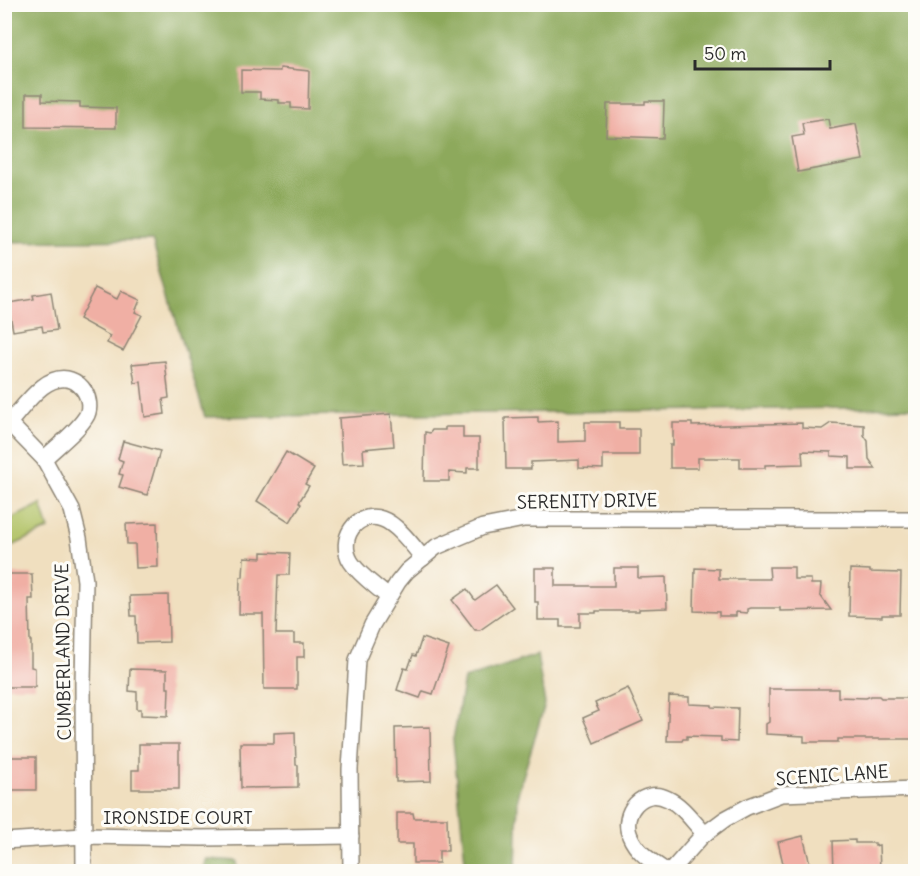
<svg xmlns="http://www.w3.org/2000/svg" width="920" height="876" font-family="Delius,sans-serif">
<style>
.green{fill:#b2c367;stroke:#6e7749;stroke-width:1.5}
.forest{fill:#8da95c;stroke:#5c6a44;stroke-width:1.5}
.building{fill:#f0afa4}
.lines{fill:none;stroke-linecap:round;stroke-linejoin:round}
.minor-casing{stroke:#8e8575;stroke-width:18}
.minor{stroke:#fff;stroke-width:15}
.labels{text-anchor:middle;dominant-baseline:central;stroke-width:6;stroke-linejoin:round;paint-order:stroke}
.street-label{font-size:18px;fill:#2b2b2b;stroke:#fdfcf7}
</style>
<rect width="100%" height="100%" fill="#fdfcf7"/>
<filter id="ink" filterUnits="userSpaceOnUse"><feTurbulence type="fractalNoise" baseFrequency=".0167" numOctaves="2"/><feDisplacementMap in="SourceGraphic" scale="12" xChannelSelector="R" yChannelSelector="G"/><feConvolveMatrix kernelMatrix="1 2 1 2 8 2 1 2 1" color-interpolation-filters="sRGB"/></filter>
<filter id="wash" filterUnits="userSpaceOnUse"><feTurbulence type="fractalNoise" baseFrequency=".008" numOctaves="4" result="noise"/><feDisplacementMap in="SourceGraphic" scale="24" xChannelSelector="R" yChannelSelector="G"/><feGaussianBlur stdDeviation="1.35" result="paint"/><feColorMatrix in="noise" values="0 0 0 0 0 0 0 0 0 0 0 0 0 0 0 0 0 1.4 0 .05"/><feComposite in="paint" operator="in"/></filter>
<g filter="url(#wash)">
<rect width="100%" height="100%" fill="#f0dfbf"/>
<path class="green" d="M 41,504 L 49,529 L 5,549 L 5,522 Z"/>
<g class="forest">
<path d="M 4,5 L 915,5 L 915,407 L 205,417 L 152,240 L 5,242 Z"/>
<path d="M 537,655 L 545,704 L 518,793 L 516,871 L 466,871 L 453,740 L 464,679 Z"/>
<path d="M 206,859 L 237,861 L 237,871 L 203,871 Z"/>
</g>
<g id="blocks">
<g class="building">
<path d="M 280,68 L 309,71 L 308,109 L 291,108 L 291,103 L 279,103 L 279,100 L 260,99 L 260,92 L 241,92 L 241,70 L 280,71 Z"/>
<path d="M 26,94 L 42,94 L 42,101 L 80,102 L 80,107 L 116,108 L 116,128 L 26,127 Z"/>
<path d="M 645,101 L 664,101 L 663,138 L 606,136 L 607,104 L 645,104 Z"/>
<path d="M 828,119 L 830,129 L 856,124 L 863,160 L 798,172 L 792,137 L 804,135 L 802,123 Z"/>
<path d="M 95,288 L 117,299 L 121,291 L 140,300 L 135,312 L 142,315 L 123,351 L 107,343 L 110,336 L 79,319 Z"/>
<path d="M 51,292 L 57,330 L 43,332 L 42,326 L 13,331 L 8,303 L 34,299 L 33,295 Z"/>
<path d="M 165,361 L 169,398 L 163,399 L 165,414 L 145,417 L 141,382 L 135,383 L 132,364 Z"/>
<path d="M 391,414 L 394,446 L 363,449 L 364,463 L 342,464 L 339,418 Z"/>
<path d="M 538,417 L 538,422 L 558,421 L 558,442 L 585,441 L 585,422 L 619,422 L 619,429 L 639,429 L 639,455 L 603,455 L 603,469 L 579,468 L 579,460 L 531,462 L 531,469 L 506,469 L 505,418 Z"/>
<path d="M 673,423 L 692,423 L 692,426 L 802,423 L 802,428 L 822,429 L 831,423 L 864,425 L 864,435 L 868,441 L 869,459 L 876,469 L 850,469 L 850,457 L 831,456 L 831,452 L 802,451 L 803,464 L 765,465 L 765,468 L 740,468 L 740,458 L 698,458 L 698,468 L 670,468 L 670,445 L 673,445 Z"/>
<path d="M 445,427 L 463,427 L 463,438 L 479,438 L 479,468 L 467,468 L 467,473 L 449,472 L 449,481 L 424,481 L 425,432 L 430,433 L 432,430 L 445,430 Z"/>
<path d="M 123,441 L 160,451 L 147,495 L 119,487 L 123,475 L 119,474 L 123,461 L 118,459 Z"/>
<path d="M 286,452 L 314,469 L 305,484 L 309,486 L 299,502 L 301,504 L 290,522 L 257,501 Z"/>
<path d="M 157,523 L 158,567 L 136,568 L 135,544 L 127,544 L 126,524 Z"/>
<path d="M 262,552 L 290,553 L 289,575 L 278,575 L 276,634 L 294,634 L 294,643 L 304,643 L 304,657 L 297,657 L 297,689 L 264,689 L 263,614 L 239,614 L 240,577 L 243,577 L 244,557 L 262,558 Z"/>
<path d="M 769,567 L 794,567 L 794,579 L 811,579 L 811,584 L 821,584 L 820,595 L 831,610 L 780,611 L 780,608 L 750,608 L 747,609 L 747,613 L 736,612 L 736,616 L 719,616 L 719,612 L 694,611 L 695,568 L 719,569 L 719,579 L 770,579 Z"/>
<path d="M 535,568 L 555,568 L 555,586 L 614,586 L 614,568 L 638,568 L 638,578 L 666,577 L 667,608 L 639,609 L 639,611 L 596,611 L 596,613 L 580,613 L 580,627 L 560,627 L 560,620 L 538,620 L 538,602 L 535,602 Z"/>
<path d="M 850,569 L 870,570 L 870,572 L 901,573 L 900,615 L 882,615 L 882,617 L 849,616 Z"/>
<path d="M 6,574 L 32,574 L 33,599 L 29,599 L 30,641 L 31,641 L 31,667 L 35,668 L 35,687 L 4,687 L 4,579 L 7,579 Z"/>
<path d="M 496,585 L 513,607 L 480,630 L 475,630 L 452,600 L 467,589 L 475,600 Z"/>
<path d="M 168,595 L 169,642 L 137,643 L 136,616 L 131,616 L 130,596 Z"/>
<path d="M 422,638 L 449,647 L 433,694 L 423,691 L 420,698 L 397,690 L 404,668 L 408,669 L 413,655 L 416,656 Z"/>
<path d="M 130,669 L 167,670 L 167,688 L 169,688 L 168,716 L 141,715 L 141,709 L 137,709 L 137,692 L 129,691 Z"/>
<path d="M 628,688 L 643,721 L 594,743 L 583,718 L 599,711 L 595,703 Z"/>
<path d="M 769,689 L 838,689 L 838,697 L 866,698 L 871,696 L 879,696 L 881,698 L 913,698 L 913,739 L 838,739 L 838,742 L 804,742 L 804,736 L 766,734 L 766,724 L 769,722 Z"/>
<path d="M 669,696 L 689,697 L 689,704 L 712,705 L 712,707 L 738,708 L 737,742 L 721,741 L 721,737 L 687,736 L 687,739 L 683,739 L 682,741 L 667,741 Z"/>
<path d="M 430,727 L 431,781 L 396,782 L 395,728 Z"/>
<path d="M 295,732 L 296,765 L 298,765 L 298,787 L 241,788 L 240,743 L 274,743 L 274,733 Z"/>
<path d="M 139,744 L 179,744 L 179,789 L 132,789 L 132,770 L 139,770 Z"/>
<rect x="4" y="757" width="32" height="33"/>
<path d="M 397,813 L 413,813 L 414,818 L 447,818 L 448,851 L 439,851 L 439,863 L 413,863 L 413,844 L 397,844 Z"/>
<path d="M 803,836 L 812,872 L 785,872 L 778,842 Z"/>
<path d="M 855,840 L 855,843 L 875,843 L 875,846 L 879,845 L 880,870 L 834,872 L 833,841 Z"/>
</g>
</g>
</g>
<g filter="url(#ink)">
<use href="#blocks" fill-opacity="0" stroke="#8e8575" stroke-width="1.5"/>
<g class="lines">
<defs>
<g id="minor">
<path d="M 4,421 L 9,423 L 44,459 L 72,510 L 79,538 L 85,581 L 83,683 L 84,872"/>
<path d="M 9,423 C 24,407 46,371 71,380 C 77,382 82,387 85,392 C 89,399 90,408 87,415 C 79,430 56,447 44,459"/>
<path d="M 388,597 C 376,586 360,576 351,562 C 337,540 356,510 382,519 C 397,524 413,546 423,558"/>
<path d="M 4,841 L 84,836 L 202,838 L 351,836"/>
<path d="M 351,872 L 350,769 L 357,660 L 372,625 L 398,582 L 407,571 L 436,547 L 483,527 L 524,519 L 916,519"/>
<path d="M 667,872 C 653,862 637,853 630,836 C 620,813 643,786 668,799 C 683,806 693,822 705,834"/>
<path d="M 670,872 L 702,836 L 725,819 L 747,807 L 781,794 L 916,789"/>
</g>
</defs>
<use href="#minor" class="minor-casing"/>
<use href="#minor" class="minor"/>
</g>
</g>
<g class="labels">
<g class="street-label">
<text transform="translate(587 501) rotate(-1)">SERENITY DRIVE</text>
<text transform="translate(63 652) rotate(-91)">CUMBERLAND DRIVE</text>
<text transform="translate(832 775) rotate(-4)">SCENIC LANE</text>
<text x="178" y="817">IRONSIDE COURT</text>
</g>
</g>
<rect width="920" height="876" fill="none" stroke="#fdfcf7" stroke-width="24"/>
<path d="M695 60v9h135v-9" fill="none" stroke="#2b2b2b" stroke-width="3"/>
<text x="704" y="60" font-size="18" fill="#2b2b2b" stroke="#fdfcf7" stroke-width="4.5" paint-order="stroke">50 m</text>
</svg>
